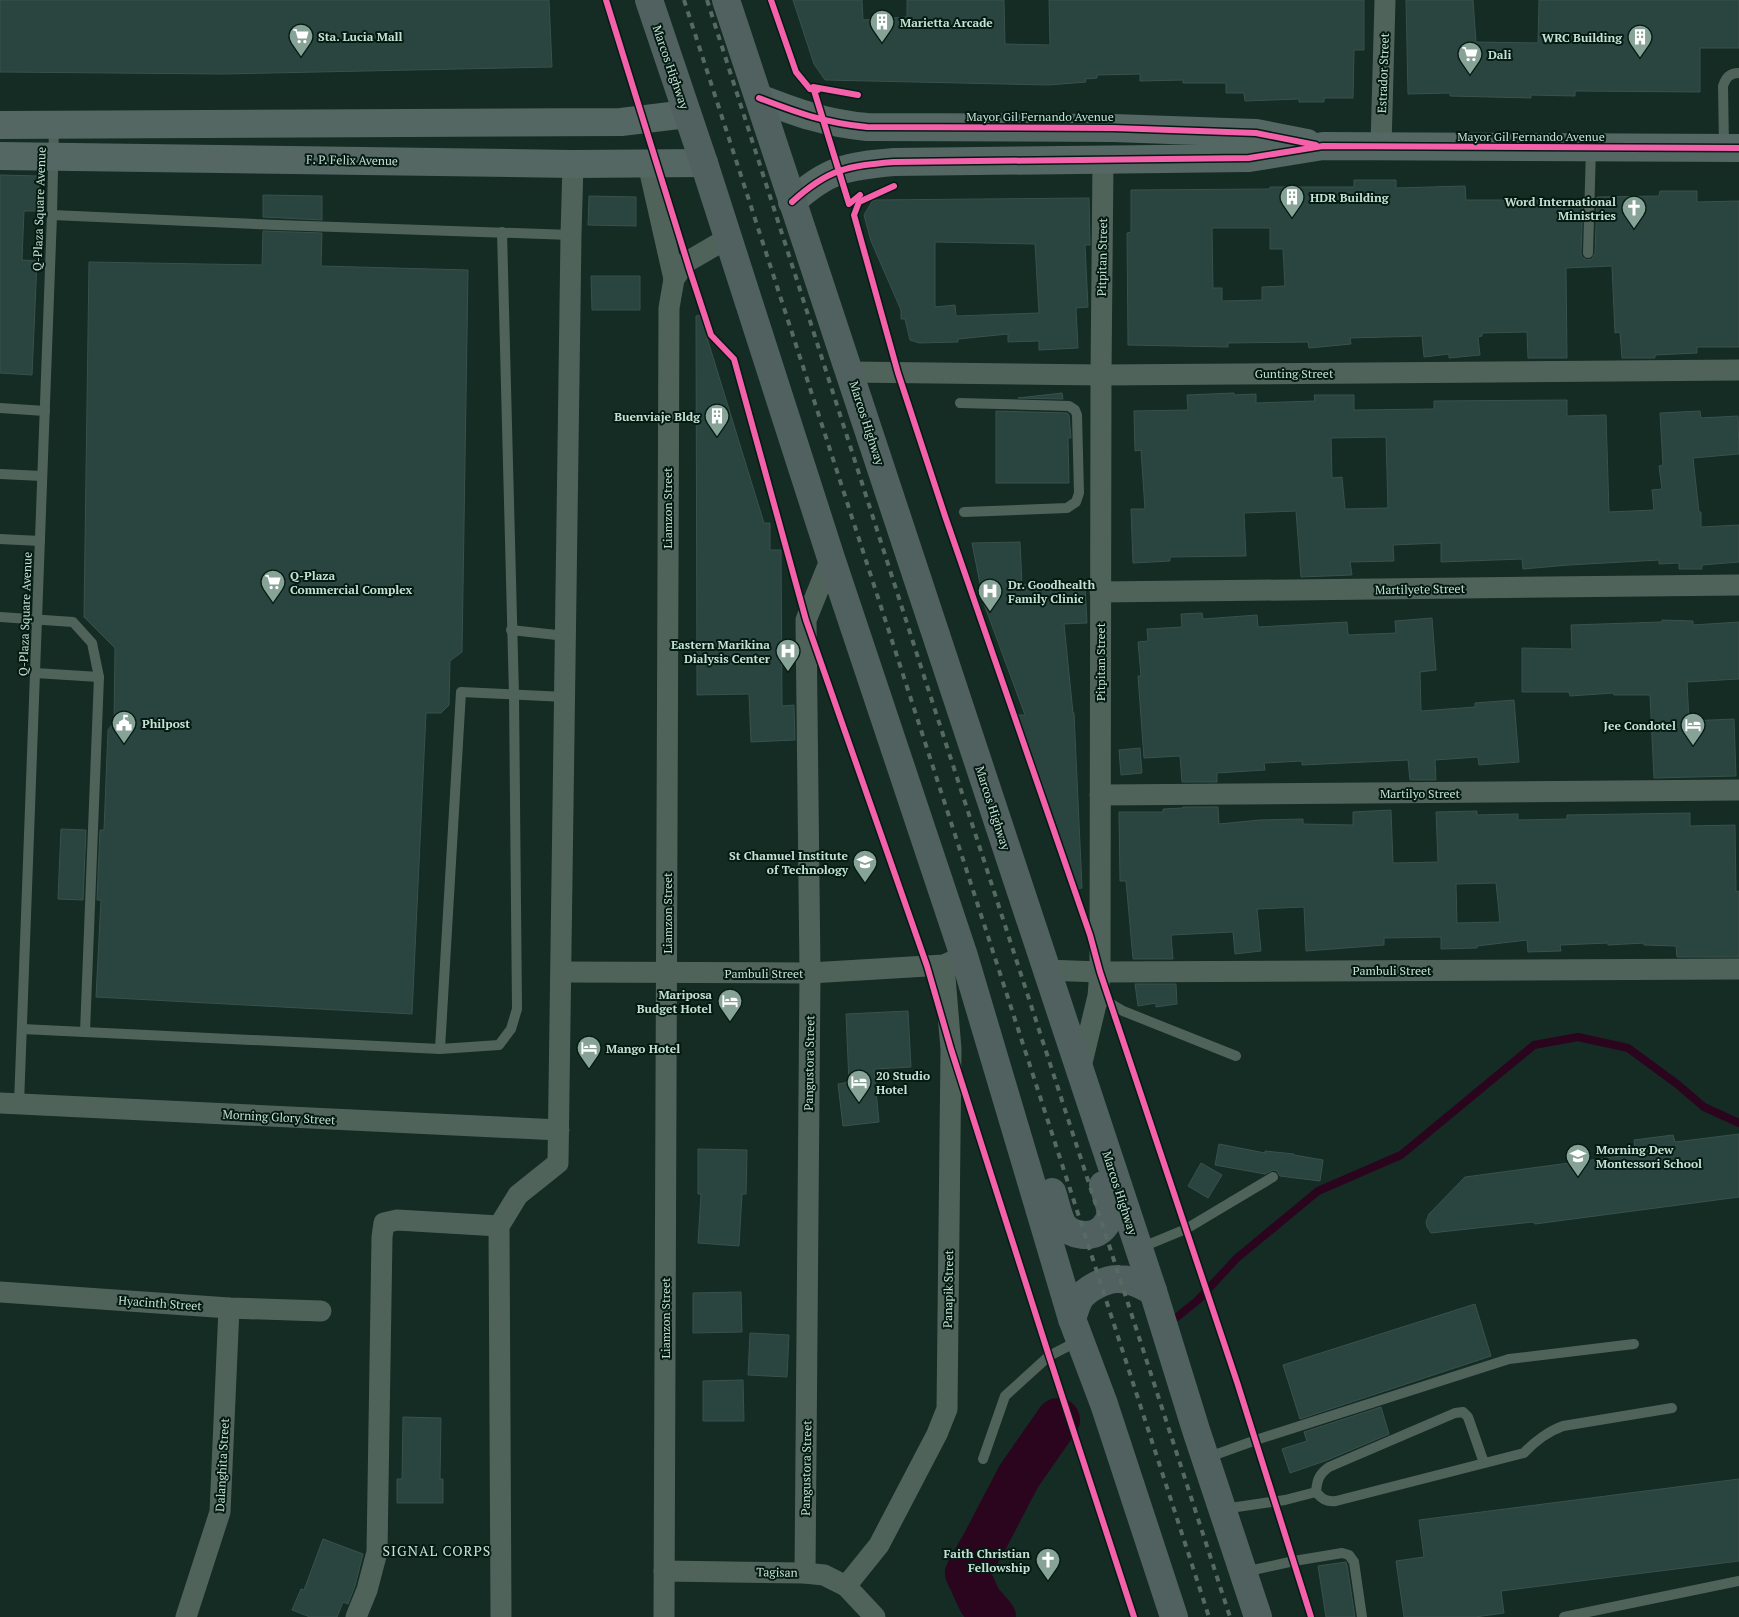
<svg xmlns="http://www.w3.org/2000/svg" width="1739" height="1617" font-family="'PT Serif',serif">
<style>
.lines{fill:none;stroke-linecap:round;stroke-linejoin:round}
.stream{stroke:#2b041d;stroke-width:8}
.river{stroke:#2b041d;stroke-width:44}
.building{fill:#2a443f;stroke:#3a514c;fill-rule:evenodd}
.lane{stroke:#50635b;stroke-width:10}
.street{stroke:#50635b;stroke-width:21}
.secondary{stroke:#546762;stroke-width:28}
.primary{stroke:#50615f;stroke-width:28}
.rail{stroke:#566962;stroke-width:4;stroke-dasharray:6 6;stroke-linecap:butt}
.cycleway-casing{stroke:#041a12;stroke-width:9}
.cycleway{stroke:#f560ab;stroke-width:6}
.labels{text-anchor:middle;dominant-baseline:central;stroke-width:4;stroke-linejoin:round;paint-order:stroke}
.poi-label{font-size:12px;font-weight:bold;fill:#c5e1d4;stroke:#041a12;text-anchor:start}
.street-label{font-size:12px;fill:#c5e1d4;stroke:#041a12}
.neighbourhood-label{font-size:14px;letter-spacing:1px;fill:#c5e1d4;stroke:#041a12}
</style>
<rect width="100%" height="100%" fill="#142c24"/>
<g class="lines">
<path class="stream" d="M 1177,1317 L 1198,1300 L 1237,1258 L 1318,1191 L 1401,1155 L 1534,1045 L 1578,1037 L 1628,1048 L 1677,1084 L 1704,1107 L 1739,1123"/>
<path class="river" d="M 994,1617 L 980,1601 L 967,1573 L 985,1541 L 1019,1476 L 1058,1420"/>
</g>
<g class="building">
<path d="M 0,0 L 549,0 L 552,67 L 224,74 L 0,72 Z"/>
<path d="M 793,0 L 862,0 L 863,20 L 907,17 L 907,0 L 1004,0 L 1005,44 L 1050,45 L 1049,0 L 1364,0 L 1364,50 L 1354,50 L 1353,98 L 1324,98 L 1324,102 L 1299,102 L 1299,99 L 1245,101 L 1244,93 L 1226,93 L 1226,83 L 1183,83 L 1183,80 L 1140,81 L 1140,74 L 1097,75 L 1097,78 L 1085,79 L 1086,82 L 1049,85 L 825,80 L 814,64 Z"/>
<path d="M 1406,0 L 1473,0 L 1476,42 L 1538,43 L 1539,0 L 1739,0 L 1739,48 L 1700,48 L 1700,92 L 1575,91 L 1575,96 L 1531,95 L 1531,98 L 1450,96 L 1450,93 L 1408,94 Z"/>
<path d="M 0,175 L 39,176 L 39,211 L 24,211 L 22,260 L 37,261 L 32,375 L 0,373 Z"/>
<path d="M 1354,180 L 1396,180 L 1396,188 L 1465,186 L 1466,200 L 1583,200 L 1581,253 L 1582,257 L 1587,260 L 1592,259 L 1595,253 L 1597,197 L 1659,196 L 1660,191 L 1697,191 L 1697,202 L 1739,201 L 1739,347 L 1697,347 L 1697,353 L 1655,355 L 1655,358 L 1622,358 L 1620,332 L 1615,333 L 1612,266 L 1566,268 L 1567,358 L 1528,358 L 1527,332 L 1482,333 L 1482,336 L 1478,337 L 1480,355 L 1449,358 L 1449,354 L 1424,357 L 1422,336 L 1350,338 L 1351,344 L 1309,348 L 1308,342 L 1228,343 L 1228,347 L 1128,345 L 1127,233 L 1131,232 L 1131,190 L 1270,189 L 1270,187 L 1354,187 ZM 1212,228 L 1270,228 L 1270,249 L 1283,249 L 1285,286 L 1262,287 L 1262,300 L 1222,301 L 1222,288 L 1213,288 Z"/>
<path d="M 263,195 L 322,196 L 322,220 L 263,217 Z"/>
<path d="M 589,196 L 636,197 L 636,226 L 588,225 Z"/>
<path d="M 1089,198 L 1090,245 L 1085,245 L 1088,307 L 1076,308 L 1078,348 L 1039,350 L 1039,341 L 1008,342 L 1008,334 L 958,339 L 958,342 L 919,343 L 910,340 L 905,319 L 901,319 L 901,310 L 871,241 L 864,215 L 873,200 ZM 935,242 L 1035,244 L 1039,313 L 956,316 L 955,305 L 935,307 Z"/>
<path d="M 263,231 L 322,233 L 321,266 L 468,270 L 462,652 L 450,661 L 449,705 L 441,713 L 426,713 L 412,1014 L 96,997 L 101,900 L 97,900 L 100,830 L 104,830 L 108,730 L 114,722 L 115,648 L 84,617 L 89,262 L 262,265 Z"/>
<path d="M 591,276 L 640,276 L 640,310 L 592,310 Z"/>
<path d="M 700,315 L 764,523 L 770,523 L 770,550 L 781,550 L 782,706 L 794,705 L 795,740 L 751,742 L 749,694 L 697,695 L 696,316 Z"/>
<path d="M 1062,393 L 1063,399 L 1018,398 Z"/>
<path d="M 1234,393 L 1234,395 L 1256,394 L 1256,403 L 1315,401 L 1314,395 L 1354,395 L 1354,410 L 1434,409 L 1434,401 L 1567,400 L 1567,416 L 1606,415 L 1609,512 L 1654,510 L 1652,490 L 1662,489 L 1659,466 L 1663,465 L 1660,413 L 1700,411 L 1701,418 L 1738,416 L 1739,454 L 1693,458 L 1699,512 L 1701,512 L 1701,527 L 1739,525 L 1739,562 L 1702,565 L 1702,569 L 1679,569 L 1679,563 L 1659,564 L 1659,560 L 1569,565 L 1523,569 L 1522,559 L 1441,562 L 1441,543 L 1393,545 L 1394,561 L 1350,562 L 1352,575 L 1301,577 L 1296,511 L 1244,513 L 1246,556 L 1170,557 L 1170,561 L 1133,563 L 1131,509 L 1145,509 L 1141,450 L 1135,451 L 1134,411 L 1188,410 L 1187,395 ZM 1386,437 L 1388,508 L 1345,509 L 1342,477 L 1332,478 L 1331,438 Z"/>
<path d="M 996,411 L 1067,413 L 1069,415 L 1071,438 L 1068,438 L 1069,483 L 996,483 Z"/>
<path d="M 1020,542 L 1022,585 L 1057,583 L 1057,586 L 1085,585 L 1087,623 L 1064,624 L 1073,713 L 1074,713 L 1082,888 L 1075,889 L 1043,785 L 1018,715 L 1025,715 L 984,604 L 972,543 Z"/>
<path d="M 1202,613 L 1203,619 L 1257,615 L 1258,627 L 1347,622 L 1348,635 L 1396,633 L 1395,621 L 1432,618 L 1436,670 L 1420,672 L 1421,711 L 1475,707 L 1475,703 L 1514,700 L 1519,762 L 1479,765 L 1478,757 L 1435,760 L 1436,780 L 1410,780 L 1408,760 L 1302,765 L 1302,761 L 1264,763 L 1265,770 L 1217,773 L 1217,782 L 1182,782 L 1180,756 L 1144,758 L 1138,676 L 1141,676 L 1138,642 L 1148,641 L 1147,629 L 1182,627 L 1181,614 Z"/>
<path d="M 1662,620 L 1693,621 L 1693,625 L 1739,622 L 1739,679 L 1687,682 L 1689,721 L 1734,719 L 1736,776 L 1654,778 L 1650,695 L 1614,695 L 1613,693 L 1570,696 L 1569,692 L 1522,692 L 1522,648 L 1572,649 L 1571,625 L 1662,622 Z"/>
<path d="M 1140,748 L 1142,773 L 1121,775 L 1119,750 Z"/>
<path d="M 1183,807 L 1218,807 L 1219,824 L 1260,820 L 1303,819 L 1303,824 L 1353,825 L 1353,812 L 1391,810 L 1393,863 L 1438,862 L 1436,812 L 1477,811 L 1477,815 L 1518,814 L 1518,820 L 1567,819 L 1567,815 L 1690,813 L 1690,826 L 1735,825 L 1736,892 L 1739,891 L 1739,957 L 1677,957 L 1676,946 L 1644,945 L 1644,943 L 1608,945 L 1608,943 L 1560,945 L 1561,951 L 1528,952 L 1527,940 L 1477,946 L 1477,948 L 1441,949 L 1441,937 L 1384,938 L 1384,945 L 1306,951 L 1304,907 L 1257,909 L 1261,951 L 1235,954 L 1233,932 L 1171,935 L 1173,959 L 1133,959 L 1126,881 L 1120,881 L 1119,812 L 1163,812 L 1163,809 L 1183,808 ZM 1496,883 L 1500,922 L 1457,923 L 1456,884 Z"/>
<path d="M 61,829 L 86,830 L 83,900 L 58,899 Z"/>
<path d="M 1135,984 L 1176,984 L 1177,1004 L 1156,1007 L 1156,1003 L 1138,1006 Z"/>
<path d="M 908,1011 L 911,1067 L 874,1069 L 879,1122 L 843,1126 L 838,1084 L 849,1082 L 846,1014 Z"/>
<path d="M 1739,1134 L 1739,1197 L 1535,1224 L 1533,1222 L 1431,1233 L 1427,1227 L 1426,1222 L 1429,1214 L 1465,1177 L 1636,1154 L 1634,1140 L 1673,1135 L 1675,1142 Z"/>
<path d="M 1219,1144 L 1265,1153 L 1265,1151 L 1294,1154 L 1294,1155 L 1323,1160 L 1320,1181 L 1280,1176 L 1277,1171 L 1273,1170 L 1265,1174 L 1215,1165 Z"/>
<path d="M 698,1149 L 747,1150 L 746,1194 L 742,1194 L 739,1246 L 698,1243 L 701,1194 L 698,1194 Z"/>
<path d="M 1201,1163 L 1222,1175 L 1208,1198 L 1188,1186 Z"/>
<path d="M 741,1292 L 742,1332 L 693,1333 L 693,1293 Z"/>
<path d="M 1475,1304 L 1491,1356 L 1300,1419 L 1283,1365 Z"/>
<path d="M 750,1333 L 789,1335 L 787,1377 L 748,1375 Z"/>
<path d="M 743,1380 L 744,1421 L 703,1421 L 703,1381 Z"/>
<path d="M 1381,1407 L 1389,1434 L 1325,1461 L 1290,1473 L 1282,1449 L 1307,1441 L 1304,1432 Z"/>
<path d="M 403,1417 L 441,1418 L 440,1479 L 443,1479 L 443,1503 L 397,1503 L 397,1479 L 402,1479 Z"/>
<path d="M 1739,1479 L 1739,1561 L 1501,1591 L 1504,1613 L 1475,1617 L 1404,1617 L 1396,1561 L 1424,1557 L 1419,1520 Z"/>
<path d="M 323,1539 L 363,1554 L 355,1586 L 348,1604 L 343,1602 L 337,1617 L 310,1617 L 292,1610 L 301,1589 L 304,1590 Z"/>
<path d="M 1346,1562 L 1347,1565 L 1355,1617 L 1326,1617 L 1318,1566 Z"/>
</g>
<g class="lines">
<g class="lane">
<path d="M 1724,147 L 1723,86 C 1726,77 1730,73 1739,73"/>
<path d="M 52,215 L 278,225 L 571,235"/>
<path d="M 1588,253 L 1591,148"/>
<path d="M 960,403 L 1069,406 L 1075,410 L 1077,415 L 1079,493 L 1076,502 L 1067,508 L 964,512"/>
<path d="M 0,408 L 45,411"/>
<path d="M 0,474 L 42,476"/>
<path d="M 0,539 L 40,541"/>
<path d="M 0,617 L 73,622 L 92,643 L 99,677 L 85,1032"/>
<path d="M 511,630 L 566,636"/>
<path d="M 35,673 L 99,677"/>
<path d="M 1098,996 L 1123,1011 L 1236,1056"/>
<path d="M 22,1029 L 440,1049 L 499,1045 L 511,1029 L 517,1009 L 514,695 L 502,232"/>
<path d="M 440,1049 L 461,692 L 565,697"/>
<path d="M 19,1104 L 52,215 L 54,126"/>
<path d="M 1140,1248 L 1186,1229 L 1273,1177"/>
<path d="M 1206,1458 L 1259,1439 L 1509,1359 L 1634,1344"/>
<path d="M 983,1459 L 1005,1396 L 1049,1356 L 1080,1340"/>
<path d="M 1484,1463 L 1468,1417 L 1463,1412 L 1455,1413 L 1329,1467 C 1319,1474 1317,1480 1316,1492 C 1322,1499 1326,1502 1336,1501 L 1524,1453 C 1534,1442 1549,1431 1563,1426 L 1672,1408"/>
<path d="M 1223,1509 L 1285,1500 L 1316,1492"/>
<path d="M 1244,1572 L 1294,1561 L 1342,1553 L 1349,1555 L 1354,1562 L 1362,1617"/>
<path d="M 1564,1617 L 1739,1581"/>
</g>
<g class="street">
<path d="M 1381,146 L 1385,0"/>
<path d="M 648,164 L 674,279"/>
<path d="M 850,372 L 1101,375 L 1739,370"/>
<path d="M 1100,592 L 1739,585"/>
<path d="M 1100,795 L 1739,790"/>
<path d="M 1045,970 L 1100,972 L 1739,969"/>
<path d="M 562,972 L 810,973 L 944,965 L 957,959"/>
<path d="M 1080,1071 L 1098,996 L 1100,972 L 1101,375 L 1103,161"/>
<path d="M 0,1103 L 559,1130"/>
<path d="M 0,1292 L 229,1308 L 321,1311"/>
<path d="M 664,1571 L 805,1573 L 824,1575 L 846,1586 L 875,1617"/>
<path d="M 805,1573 L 810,973 L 806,620 L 831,558"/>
<path d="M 846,1586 L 879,1545 L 937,1434 L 947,1409 L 951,1049 L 944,965"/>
<path d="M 186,1617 L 220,1512 L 229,1308"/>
<path d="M 356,1617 L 367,1590 L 377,1552 L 382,1237 L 384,1223 L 397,1220 L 499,1226"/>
<path d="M 501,1617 L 499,1226 L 518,1195 L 558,1163 L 571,235 L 573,164"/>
<path d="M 664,1617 L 669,308 L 674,279 L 685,263 L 728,238"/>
</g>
<g class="secondary">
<path d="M 759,98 C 798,113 825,123 867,127 L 1113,128 L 1256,133 L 1307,143"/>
<path d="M 0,125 L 621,122 L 687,114"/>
<path d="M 0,156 L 573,164 L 704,163"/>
<path d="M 792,202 C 828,169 847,166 894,162 L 1249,158 L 1323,146 L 1739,148"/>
</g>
<g class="primary">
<path d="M 649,0 L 704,163 L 831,558 L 964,956 L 1072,1319 L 1104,1404 L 1174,1617"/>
<path d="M 726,0 L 1153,1291 L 1196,1430 L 1258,1617"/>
<path d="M 1052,1192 C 1055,1200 1059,1220 1064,1226 C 1072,1236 1091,1238 1101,1230 C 1106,1226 1109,1220 1112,1214 L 1103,1185"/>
<path d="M 1072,1319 C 1074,1313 1076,1306 1079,1300 C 1085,1289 1107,1278 1119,1279 C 1132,1279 1142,1286 1153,1291"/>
</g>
<g class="rail">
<path d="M 684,0 L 1209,1617"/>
<path d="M 707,0 L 922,670 L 1230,1617"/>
</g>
<defs>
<g id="cycleway">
<path d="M 606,0 L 690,271 L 711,335 L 734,359 L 806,620 L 927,966 L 951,1049 L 1049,1356 L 1134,1617"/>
<path d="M 771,0 L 796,72 L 810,89 L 818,90"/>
<path d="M 858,95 L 813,87 L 849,204 L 860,195"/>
<path d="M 759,98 C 798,113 825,123 867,127 L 1113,128 L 1256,133 L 1316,145"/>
<path d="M 894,186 L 859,202 L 854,215 L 898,373 L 945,516 L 1090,935 L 1100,972 L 1237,1382 L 1311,1617"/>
<path d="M 792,202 C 828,169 847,166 894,162 L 1249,158 L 1323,146 L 1739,148"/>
</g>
</defs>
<use href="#cycleway" class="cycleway-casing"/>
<use href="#cycleway" class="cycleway"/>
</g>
<defs>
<symbol id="building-pin" viewBox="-11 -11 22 30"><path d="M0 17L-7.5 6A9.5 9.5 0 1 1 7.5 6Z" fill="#87a296" stroke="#041a12"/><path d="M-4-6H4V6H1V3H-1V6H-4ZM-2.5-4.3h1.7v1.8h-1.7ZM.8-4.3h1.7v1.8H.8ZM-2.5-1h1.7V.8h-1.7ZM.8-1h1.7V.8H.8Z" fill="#fff"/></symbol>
<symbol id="supermarket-pin" viewBox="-11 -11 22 30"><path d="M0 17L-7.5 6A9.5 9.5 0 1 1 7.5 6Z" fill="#87a296" stroke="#041a12"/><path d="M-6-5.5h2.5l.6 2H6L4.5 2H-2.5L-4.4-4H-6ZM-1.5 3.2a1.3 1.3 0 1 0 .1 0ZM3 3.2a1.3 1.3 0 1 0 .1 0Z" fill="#fff"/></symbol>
<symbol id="church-pin" viewBox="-11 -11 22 30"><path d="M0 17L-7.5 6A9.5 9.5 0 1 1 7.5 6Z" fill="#87a296" stroke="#041a12"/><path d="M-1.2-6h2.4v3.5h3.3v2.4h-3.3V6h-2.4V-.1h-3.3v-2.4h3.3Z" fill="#fff"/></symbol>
<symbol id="hospital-pin" viewBox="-11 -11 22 30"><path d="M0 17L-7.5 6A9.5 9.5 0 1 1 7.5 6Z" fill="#87a296" stroke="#041a12"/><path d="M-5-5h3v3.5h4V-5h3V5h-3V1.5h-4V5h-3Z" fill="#fff"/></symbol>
<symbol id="civic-pin" viewBox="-11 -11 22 30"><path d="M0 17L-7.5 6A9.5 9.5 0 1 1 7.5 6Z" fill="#87a296" stroke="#041a12"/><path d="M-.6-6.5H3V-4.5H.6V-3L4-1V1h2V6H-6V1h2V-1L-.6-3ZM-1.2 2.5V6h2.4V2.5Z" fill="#fff"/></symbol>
<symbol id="hotel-pin" viewBox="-11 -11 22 30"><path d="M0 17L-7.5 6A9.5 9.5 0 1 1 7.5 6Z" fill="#87a296" stroke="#041a12"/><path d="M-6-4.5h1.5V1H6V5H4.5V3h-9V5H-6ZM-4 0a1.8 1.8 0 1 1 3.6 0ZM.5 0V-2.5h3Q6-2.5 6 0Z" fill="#fff"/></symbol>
<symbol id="school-pin" viewBox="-11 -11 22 30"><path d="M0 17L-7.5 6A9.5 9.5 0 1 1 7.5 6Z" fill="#87a296" stroke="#041a12"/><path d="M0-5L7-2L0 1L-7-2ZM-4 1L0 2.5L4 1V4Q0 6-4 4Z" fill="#fff"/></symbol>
</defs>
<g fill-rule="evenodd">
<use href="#building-pin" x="868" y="8" width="28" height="38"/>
<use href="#supermarket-pin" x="287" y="22" width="28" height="38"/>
<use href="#building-pin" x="1626" y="23" width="28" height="38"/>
<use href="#supermarket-pin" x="1456" y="40" width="28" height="38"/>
<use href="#building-pin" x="1278" y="183" width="28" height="38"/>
<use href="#church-pin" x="1620" y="194" width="28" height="38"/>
<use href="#building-pin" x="703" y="402" width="28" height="38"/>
<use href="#supermarket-pin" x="259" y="568" width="28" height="38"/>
<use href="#hospital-pin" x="976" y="577" width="28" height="38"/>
<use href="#hospital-pin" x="774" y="637" width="28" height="38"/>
<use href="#civic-pin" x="110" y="709" width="28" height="38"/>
<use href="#hotel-pin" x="1679" y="711" width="28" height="38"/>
<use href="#school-pin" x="851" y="848" width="28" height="38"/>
<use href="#hotel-pin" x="716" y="987" width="28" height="38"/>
<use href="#hotel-pin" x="575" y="1034" width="28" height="38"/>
<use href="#hotel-pin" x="845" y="1068" width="28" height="38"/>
<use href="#school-pin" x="1564" y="1142" width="28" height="38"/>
<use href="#church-pin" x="1034" y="1546" width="28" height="38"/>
</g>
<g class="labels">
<g class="poi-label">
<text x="900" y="22">Marietta Arcade</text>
<text x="318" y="36">Sta. Lucia Mall</text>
<text x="1622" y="37" text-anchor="end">WRC Building</text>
<text x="1488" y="54">Dali</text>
<text x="1310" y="197">HDR Building</text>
<text x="1616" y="201" text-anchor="end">Word International<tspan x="1616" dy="14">Ministries</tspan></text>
<text x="700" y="416" text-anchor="end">Buenviaje Bldg</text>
<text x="290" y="575">Q-Plaza<tspan x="290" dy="14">Commercial Complex</tspan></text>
<text x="1008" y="584">Dr. Goodhealth<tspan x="1008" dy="14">Family Clinic</tspan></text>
<text x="770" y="644" text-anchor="end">Eastern Marikina<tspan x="770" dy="14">Dialysis Center</tspan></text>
<text x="142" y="723">Philpost</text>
<text x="1676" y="725" text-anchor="end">Jee Condotel</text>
<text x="848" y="855" text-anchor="end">St Chamuel Institute<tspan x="848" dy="14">of Technology</tspan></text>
<text x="712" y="994" text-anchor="end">Mariposa<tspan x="712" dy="14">Budget Hotel</tspan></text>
<text x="606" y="1048">Mango Hotel</text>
<text x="876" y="1075">20 Studio<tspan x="876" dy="14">Hotel</tspan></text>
<text x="1596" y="1149">Morning Dew<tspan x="1596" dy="14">Montessori School</tspan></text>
<text x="1030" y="1553" text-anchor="end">Faith Christian<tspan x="1030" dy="14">Fellowship</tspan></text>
</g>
<g class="street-label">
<text transform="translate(671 67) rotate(71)">Marcos Highway</text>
<text transform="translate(1383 73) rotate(-88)">Estrador Street</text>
<text x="1040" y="116">Mayor Gil Fernando Avenue</text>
<text x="1531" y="136">Mayor Gil Fernando Avenue</text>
<text transform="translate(352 160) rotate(1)">F. P. Felix Avenue</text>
<text transform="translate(39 209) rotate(-88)">Q-Plaza Square Avenue</text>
<text transform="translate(1102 257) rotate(-89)">Pitpitan Street</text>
<text x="1294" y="373">Gunting Street</text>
<text transform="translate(867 423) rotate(72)">Marcos Highway</text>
<text transform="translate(667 508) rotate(-90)">Liamzon Street</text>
<text transform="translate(1420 589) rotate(-1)">Martilyete Street</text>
<text transform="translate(25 614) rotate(-88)">Q-Plaza Square Avenue</text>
<text transform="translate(1100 662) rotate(-90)">Pitpitan Street</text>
<text x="1420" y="793">Martilyo Street</text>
<text transform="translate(993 808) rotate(72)">Marcos Highway</text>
<text transform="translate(667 913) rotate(-90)">Liamzon Street</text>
<text x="1392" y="970">Pambuli Street</text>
<text x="764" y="973">Pambuli Street</text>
<text transform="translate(809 1063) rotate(-89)">Pangustora Street</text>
<text transform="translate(279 1117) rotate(3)">Morning Glory Street</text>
<text transform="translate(1120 1193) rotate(72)">Marcos Highway</text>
<text transform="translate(948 1289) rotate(-89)">Panapik Street</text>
<text transform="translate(160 1303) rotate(4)">Hyacinth Street</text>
<text transform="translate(665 1318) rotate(-90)">Liamzon Street</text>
<text transform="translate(222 1465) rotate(-87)">Dalanghita Street</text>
<text transform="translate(806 1468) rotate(-89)">Pangustora Street</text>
<text transform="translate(777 1572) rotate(1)">Tagisan</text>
</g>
<g class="neighbourhood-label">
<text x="437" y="1550">SIGNAL CORPS</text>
</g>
</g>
</svg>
